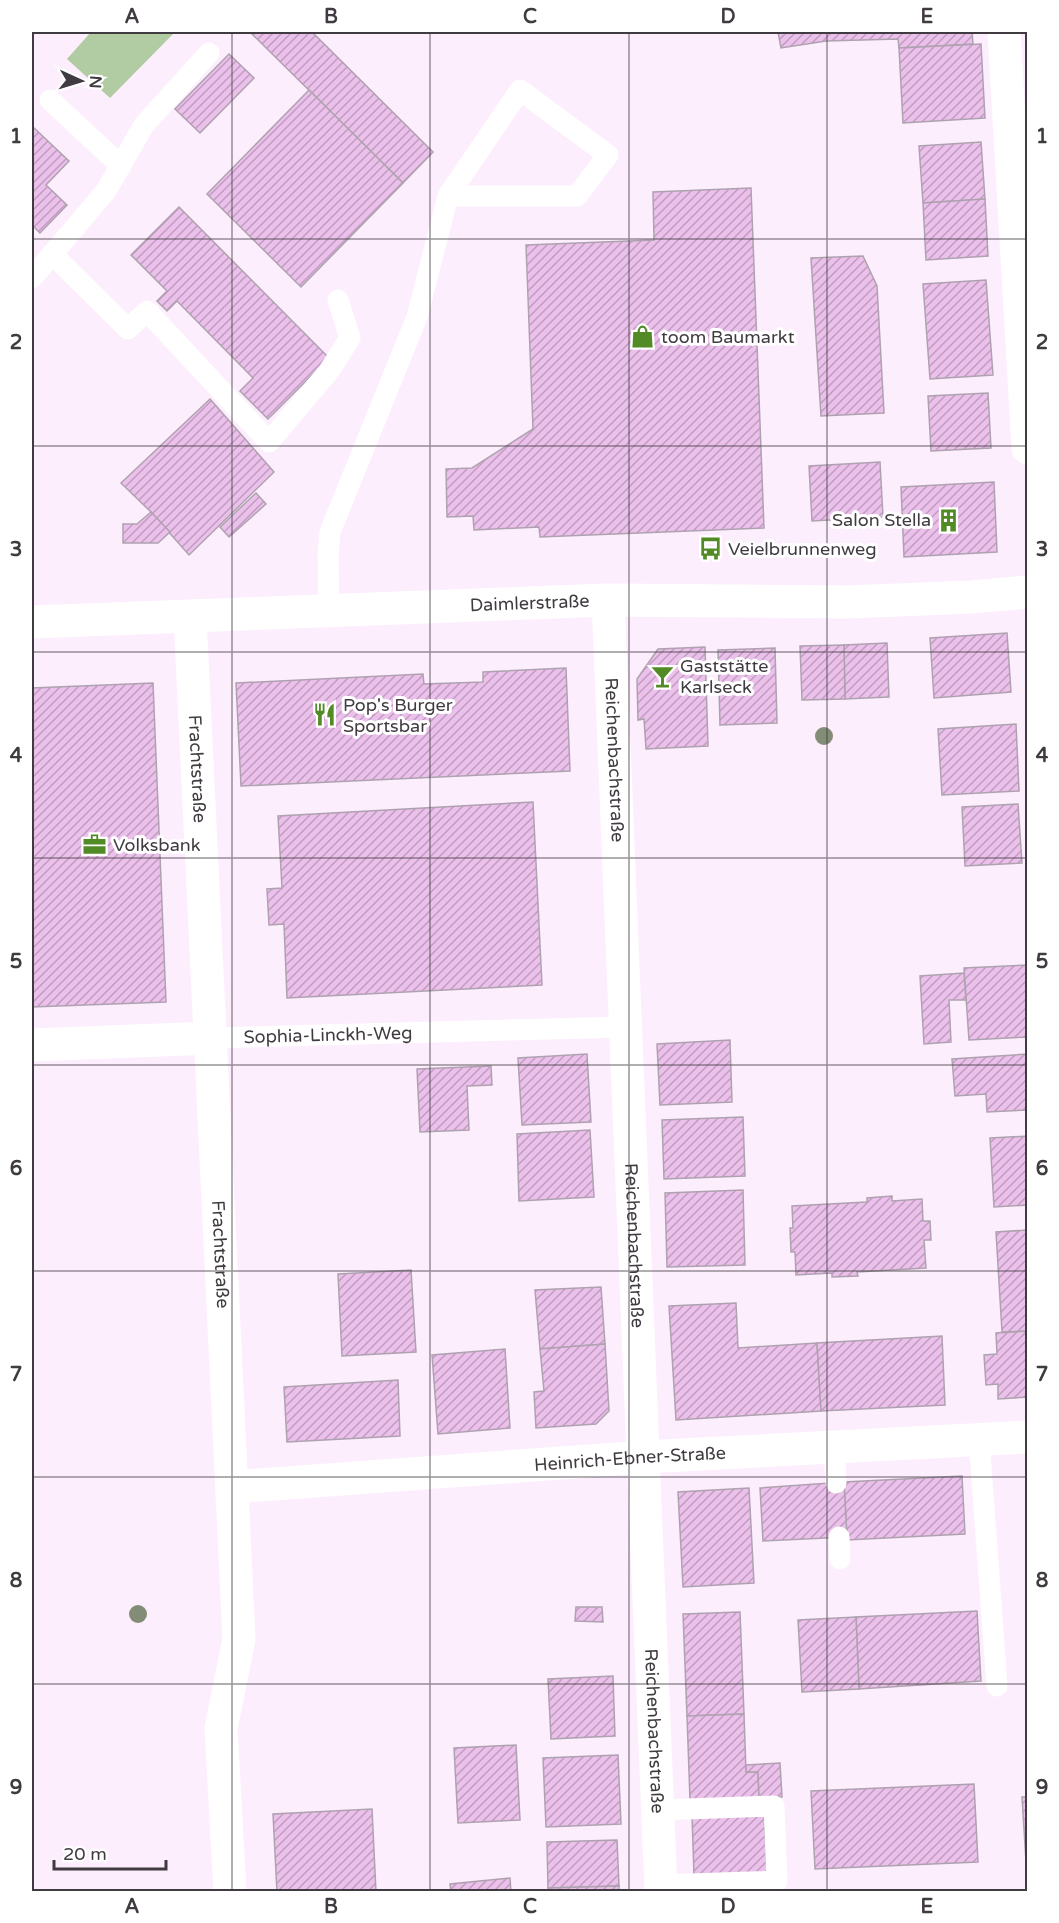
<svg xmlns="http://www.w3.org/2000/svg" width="1059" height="1923" font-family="'Varela Round',sans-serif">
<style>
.garden{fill:#b1cba2}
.building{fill:url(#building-hatch);stroke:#afa2af;stroke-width:1.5}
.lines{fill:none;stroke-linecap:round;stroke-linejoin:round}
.lane{stroke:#fff;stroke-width:21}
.street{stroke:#fff;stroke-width:33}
.secondary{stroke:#fff;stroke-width:33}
.tree{fill:#838c76}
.grid{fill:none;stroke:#403b40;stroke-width:1.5;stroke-opacity:0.55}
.labels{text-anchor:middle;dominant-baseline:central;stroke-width:6;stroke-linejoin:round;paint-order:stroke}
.poi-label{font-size:18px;fill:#403b40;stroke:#fff;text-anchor:start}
.street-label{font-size:18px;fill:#403b40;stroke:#fff}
.neatline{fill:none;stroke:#403b40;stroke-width:2}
.grid-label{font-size:20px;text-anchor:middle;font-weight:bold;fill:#403b40}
</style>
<defs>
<pattern id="building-hatch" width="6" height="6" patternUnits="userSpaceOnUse" patternTransform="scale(1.5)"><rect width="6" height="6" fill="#ebc0eb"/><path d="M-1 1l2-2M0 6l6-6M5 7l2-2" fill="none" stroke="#c09dc0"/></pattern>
</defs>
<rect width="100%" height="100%" fill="#fdeefd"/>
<path class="garden" d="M 91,32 L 175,32 L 110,98 L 67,59 Z"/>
<g class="building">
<path d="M 250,32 L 312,32 L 433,152 L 403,183 Z"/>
<path d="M 778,32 L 972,32 L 973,44 L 899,48 L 898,39 L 826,41 L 781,48 Z"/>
<path d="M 981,44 L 985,118 L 903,123 L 899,48 Z"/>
<path d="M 229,54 L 254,78 L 200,133 L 175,109 Z"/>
<path d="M 309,90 L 403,183 L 301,287 L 207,194 Z"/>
<path d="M 32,126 L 69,161 L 46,185 L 67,205 L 40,233 L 32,225 Z"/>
<path d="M 981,142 L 985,199 L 923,203 L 919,146 Z"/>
<path d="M 751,188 L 764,528 L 540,537 L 539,527 L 474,530 L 473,516 L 447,517 L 446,469 L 472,468 L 533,429 L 526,245 L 654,240 L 653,192 Z"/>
<path d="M 985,199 L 988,256 L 926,260 L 923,203 Z"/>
<path d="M 179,207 L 329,358 L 268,419 L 240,391 L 253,378 L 177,301 L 167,311 L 157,301 L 167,291 L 131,255 Z"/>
<path d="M 863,256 L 877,286 L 884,413 L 821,416 L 811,258 Z"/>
<path d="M 986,280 L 993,375 L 930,379 L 923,284 Z"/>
<path d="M 988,393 L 991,448 L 931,451 L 928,396 Z"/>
<path d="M 210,399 L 274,472 L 189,555 L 151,512 L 121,483 Z"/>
<path d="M 880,462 L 883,517 L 812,521 L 809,466 Z"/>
<path d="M 994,482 L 997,552 L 904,557 L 901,487 Z"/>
<path d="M 256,493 L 266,504 L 229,537 L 220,527 Z"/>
<path d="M 151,512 L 170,532 L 158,543 L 123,543 L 123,524 L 137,524 Z"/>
<path d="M 1007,633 L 1011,692 L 934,698 L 930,638 Z"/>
<path d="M 887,643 L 889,697 L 845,699 L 844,645 Z"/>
<path d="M 844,645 L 845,699 L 802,700 L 800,646 Z"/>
<path d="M 705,647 L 708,746 L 646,749 L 644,719 L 638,720 L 637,679 L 658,649 Z"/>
<path d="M 775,648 L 777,723 L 720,725 L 718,650 Z"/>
<path d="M 566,668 L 570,771 L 241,786 L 236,683 L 423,674 L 424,684 L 483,682 L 483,672 Z"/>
<path d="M 153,683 L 166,1002 L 32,1007 L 32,688 Z"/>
<path d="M 1016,724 L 1019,791 L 942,795 L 938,729 Z"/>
<path d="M 533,802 L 542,985 L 287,998 L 284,924 L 269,925 L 267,889 L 282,888 L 278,816 Z"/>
<path d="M 1018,804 L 1022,863 L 965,866 L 962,807 Z"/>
<path d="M 1028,965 L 1028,1037 L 969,1040 L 964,968 Z"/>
<path d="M 964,973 L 966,1000 L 949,1000 L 951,1042 L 924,1044 L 920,976 Z"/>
<path d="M 730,1040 L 732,1102 L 660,1105 L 657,1044 Z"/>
<path d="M 587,1054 L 591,1122 L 522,1125 L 518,1058 Z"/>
<path d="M 1028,1054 L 1028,1110 L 987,1112 L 986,1094 L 955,1096 L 952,1059 Z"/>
<path d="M 491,1066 L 492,1085 L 467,1086 L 469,1130 L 420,1132 L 417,1069 Z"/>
<path d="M 743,1117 L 745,1176 L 664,1179 L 662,1120 Z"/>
<path d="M 590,1130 L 594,1197 L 519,1201 L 517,1134 Z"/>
<path d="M 1028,1136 L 1028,1205 L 994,1207 L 990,1138 Z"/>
<path d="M 743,1190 L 745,1265 L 667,1267 L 665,1193 Z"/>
<path d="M 892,1196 L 892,1201 L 922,1199 L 923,1221 L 930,1221 L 931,1240 L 924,1240 L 926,1268 L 857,1272 L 858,1276 L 832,1277 L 832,1273 L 796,1275 L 795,1252 L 791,1252 L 790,1228 L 793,1228 L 792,1206 L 867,1202 L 867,1198 Z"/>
<path d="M 1028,1230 L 1028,1331 L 1002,1332 L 996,1232 Z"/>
<path d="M 411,1270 L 416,1352 L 342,1356 L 338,1274 Z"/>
<path d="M 601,1287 L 605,1344 L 540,1349 L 535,1290 Z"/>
<path d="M 736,1303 L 738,1348 L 817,1343 L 821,1411 L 676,1420 L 669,1306 Z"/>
<path d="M 1028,1331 L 1028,1397 L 998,1399 L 998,1384 L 986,1385 L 984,1355 L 997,1354 L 996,1333 Z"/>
<path d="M 942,1336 L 945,1405 L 821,1411 L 817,1343 Z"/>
<path d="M 605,1344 L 609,1411 L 596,1424 L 536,1428 L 534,1392 L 544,1391 L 540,1349 Z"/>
<path d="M 505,1349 L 510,1428 L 438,1434 L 432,1355 Z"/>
<path d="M 398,1380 L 400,1436 L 287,1442 L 284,1387 Z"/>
<path d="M 962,1476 L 965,1534 L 847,1540 L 844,1482 Z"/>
<path d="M 844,1482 L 847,1537 L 763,1541 L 760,1488 Z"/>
<path d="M 749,1488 L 754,1583 L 683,1587 L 678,1492 Z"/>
<path d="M 576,1607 L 602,1607 L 603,1622 L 575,1621 Z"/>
<path d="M 977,1611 L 981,1681 L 859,1689 L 856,1617 Z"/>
<path d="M 740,1612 L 744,1714 L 687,1716 L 683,1614 Z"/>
<path d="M 856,1617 L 859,1689 L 802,1692 L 798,1620 Z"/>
<path d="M 613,1676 L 615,1736 L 551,1739 L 548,1679 Z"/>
<path d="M 744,1714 L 746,1772 L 758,1772 L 759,1797 L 690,1800 L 687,1716 Z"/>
<path d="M 516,1745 L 520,1820 L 458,1823 L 454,1748 Z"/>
<path d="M 618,1755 L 621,1824 L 546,1827 L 543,1758 Z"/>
<path d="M 780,1763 L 782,1797 L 759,1797 L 758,1772 L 746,1772 L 746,1765 Z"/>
<path d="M 974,1784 L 978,1862 L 815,1869 L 811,1791 Z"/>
<path d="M 1022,1797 L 1028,1797 L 1028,1878 L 1027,1878 Z"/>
<path d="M 372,1809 L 376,1892 L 277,1892 L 273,1814 Z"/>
<path d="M 764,1814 L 767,1872 L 694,1875 L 692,1816 Z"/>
<path d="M 617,1840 L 619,1886 L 548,1888 L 547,1842 Z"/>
<path d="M 510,1878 L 511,1892 L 451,1892 L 450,1884 Z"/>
<path d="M 619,1886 L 619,1892 L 548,1892 L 548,1888 Z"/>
</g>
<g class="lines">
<g class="lane">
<path d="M 50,100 L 121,166"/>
<path d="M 52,254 L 128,329 L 147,311 L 269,442 L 329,371 L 350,338 L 338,300"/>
<path d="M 32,278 L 106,191 L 144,125 L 209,53"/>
<path d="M 329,612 L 328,555 L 330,532 L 417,317 L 448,196 L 520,90 L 608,155 L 577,196 L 448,196"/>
<path id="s1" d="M 211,1038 L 625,1027"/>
<path d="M 979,1439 L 997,1686"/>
<path d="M 834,1447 L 836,1483"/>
<path d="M 839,1537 L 840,1559"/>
<path d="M 658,1810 L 774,1806 L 777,1881 L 661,1885"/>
</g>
<g class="street">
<path d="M 1004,32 L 1028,448"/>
<path id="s2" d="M 608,600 L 661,1892"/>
<path id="s3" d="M 190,616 L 239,1639 L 221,1728 L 230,1892"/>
<path d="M 32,1045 L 211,1038"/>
<path id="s4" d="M 232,1487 L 643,1457 L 1028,1437"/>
</g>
<path class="secondary" id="s5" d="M 32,622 L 608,600 L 847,602 L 972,597 L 1028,592"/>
</g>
<g class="tree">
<circle cx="824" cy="736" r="9"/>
<circle cx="138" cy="1614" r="9"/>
</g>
<path class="grid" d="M 232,32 L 232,1892M 430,32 L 430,1892M 629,32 L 629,1892M 827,32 L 827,1892M 32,239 L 1028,239M 32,446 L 1028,446M 32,652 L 1028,652M 32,858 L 1028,858M 32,1065 L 1028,1065M 32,1271 L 1028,1271M 32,1477 L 1028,1477M 32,1684 L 1028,1684"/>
<defs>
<symbol id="shop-bare" viewBox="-9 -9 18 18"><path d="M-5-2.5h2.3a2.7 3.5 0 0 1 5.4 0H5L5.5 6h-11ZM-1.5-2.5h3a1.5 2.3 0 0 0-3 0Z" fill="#528a25" stroke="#fff" stroke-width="2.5" paint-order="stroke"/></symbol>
<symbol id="building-bare" viewBox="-9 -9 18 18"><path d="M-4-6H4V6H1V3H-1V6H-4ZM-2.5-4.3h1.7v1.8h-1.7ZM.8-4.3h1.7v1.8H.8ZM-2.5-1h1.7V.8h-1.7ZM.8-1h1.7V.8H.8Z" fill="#528a25" stroke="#fff" stroke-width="2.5" paint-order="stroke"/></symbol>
<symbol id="bus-bare" viewBox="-9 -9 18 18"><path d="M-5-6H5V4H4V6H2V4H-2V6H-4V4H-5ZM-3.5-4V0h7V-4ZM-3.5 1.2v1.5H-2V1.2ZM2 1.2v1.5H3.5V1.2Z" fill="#528a25" stroke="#fff" stroke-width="2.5" paint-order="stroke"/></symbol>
<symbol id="bar-bare" viewBox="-9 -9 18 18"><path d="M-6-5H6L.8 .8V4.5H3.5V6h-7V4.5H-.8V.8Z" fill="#528a25" stroke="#fff" stroke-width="2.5" paint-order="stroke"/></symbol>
<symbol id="restaurant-bare" viewBox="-9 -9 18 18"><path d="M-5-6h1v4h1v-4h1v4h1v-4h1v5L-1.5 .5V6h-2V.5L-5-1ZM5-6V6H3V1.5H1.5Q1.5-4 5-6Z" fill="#528a25" stroke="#fff" stroke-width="2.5" paint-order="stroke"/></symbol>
<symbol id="office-bare" viewBox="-9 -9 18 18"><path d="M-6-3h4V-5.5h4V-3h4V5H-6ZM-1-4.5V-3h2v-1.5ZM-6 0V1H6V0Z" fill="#528a25" stroke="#fff" stroke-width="2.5" paint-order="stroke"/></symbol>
</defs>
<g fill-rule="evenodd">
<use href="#shop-bare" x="626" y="320" width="33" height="33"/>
<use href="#building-bare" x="932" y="504" width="33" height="33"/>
<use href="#bus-bare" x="694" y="532" width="33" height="33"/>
<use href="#bar-bare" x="646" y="660" width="33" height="33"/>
<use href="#restaurant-bare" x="308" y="698" width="33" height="33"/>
<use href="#office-bare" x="78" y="828" width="33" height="33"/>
</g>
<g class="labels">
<g class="poi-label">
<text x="661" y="337">toom Baumarkt</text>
<text x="931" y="520" text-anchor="end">Salon Stella</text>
<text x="728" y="549">Veielbrunnenweg</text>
<text x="680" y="666">Gaststätte<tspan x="680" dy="21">Karlseck</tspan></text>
<text x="343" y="705">Pop's Burger<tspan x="343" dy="21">Sportsbar</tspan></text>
<text x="113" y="845">Volksbank</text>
</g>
<g class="street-label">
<text stroke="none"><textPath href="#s5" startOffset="498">Daimlerstraße</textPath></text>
<text stroke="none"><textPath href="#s2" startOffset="160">Reichenbachstraße</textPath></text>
<text stroke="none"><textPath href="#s3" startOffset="153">Frachtstraße</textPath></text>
<text stroke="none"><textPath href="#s1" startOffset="117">Sophia-Linckh-Weg</textPath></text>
<text stroke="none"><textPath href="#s2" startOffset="646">Reichenbachstraße</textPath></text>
<text stroke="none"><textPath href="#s3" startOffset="639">Frachtstraße</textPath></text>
<text stroke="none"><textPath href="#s4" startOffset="399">Heinrich-Ebner-Straße</textPath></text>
<text stroke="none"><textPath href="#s2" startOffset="1132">Reichenbachstraße</textPath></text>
</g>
</g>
<rect width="1059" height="1923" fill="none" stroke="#ffffff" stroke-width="66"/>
<g transform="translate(81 81) rotate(94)" stroke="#ffffff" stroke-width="4.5" paint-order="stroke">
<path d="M0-4.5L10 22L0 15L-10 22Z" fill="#403b40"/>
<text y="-9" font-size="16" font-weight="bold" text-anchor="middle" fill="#403b40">N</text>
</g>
<path d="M54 1860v9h112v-9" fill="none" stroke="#403b40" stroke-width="3"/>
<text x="63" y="1860" font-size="18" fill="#403b40" stroke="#ffffff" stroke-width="4.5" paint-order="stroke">20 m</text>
<rect x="33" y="33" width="993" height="1857" class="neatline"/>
<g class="grid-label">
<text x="132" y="23">A</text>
<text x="331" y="23">B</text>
<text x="530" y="23">C</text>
<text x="728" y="23">D</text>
<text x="927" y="23">E</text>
<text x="16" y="143">1</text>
<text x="1042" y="143">1</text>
<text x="16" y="349">2</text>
<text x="1042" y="349">2</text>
<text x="16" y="556">3</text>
<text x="1042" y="556">3</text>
<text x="16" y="762">4</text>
<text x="1042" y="762">4</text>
<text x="16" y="968">5</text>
<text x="1042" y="968">5</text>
<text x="16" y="1175">6</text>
<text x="1042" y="1175">6</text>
<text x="16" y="1381">7</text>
<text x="1042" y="1381">7</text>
<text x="16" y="1587">8</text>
<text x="1042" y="1587">8</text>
<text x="16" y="1794">9</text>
<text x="1042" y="1794">9</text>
<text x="132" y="1913">A</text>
<text x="331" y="1913">B</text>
<text x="530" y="1913">C</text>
<text x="728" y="1913">D</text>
<text x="927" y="1913">E</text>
</g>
</svg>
